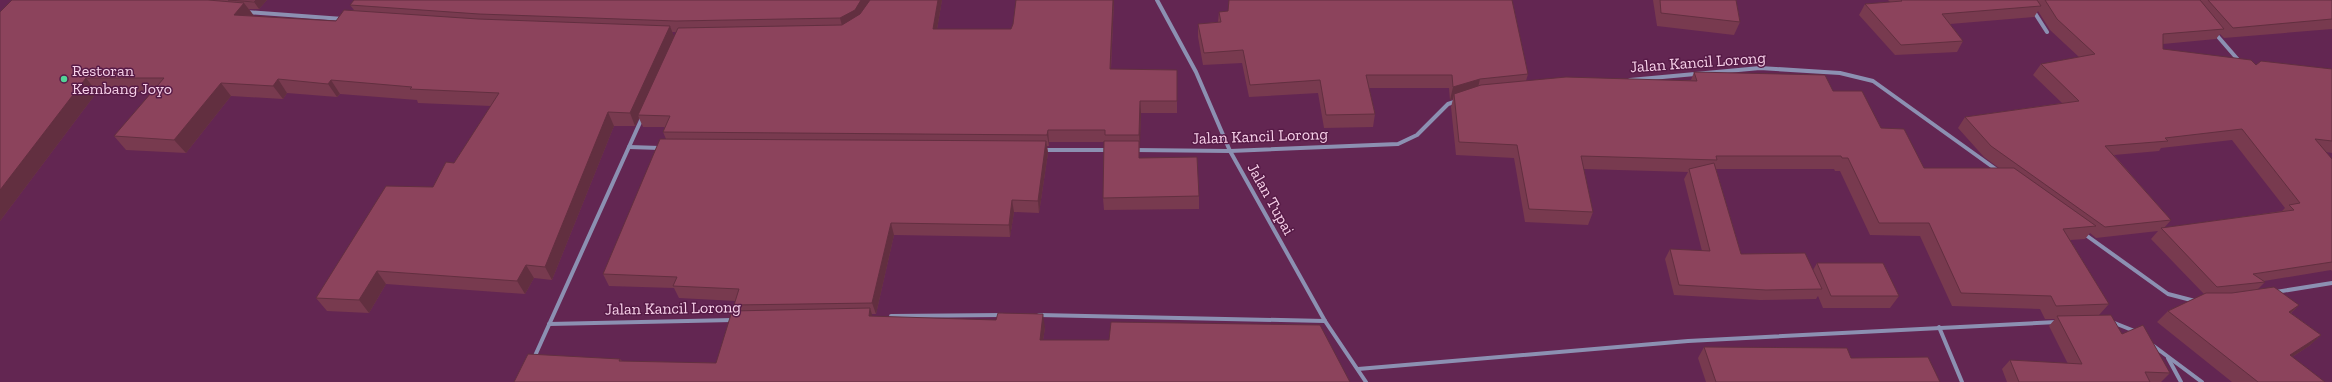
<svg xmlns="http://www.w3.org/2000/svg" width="2332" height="382" font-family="'Zilla Slab',serif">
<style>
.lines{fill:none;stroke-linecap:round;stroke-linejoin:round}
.street{stroke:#8c90b2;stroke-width:4}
.wall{fill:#783a4f;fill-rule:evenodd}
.shaded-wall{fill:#622f40}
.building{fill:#8c435c;stroke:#622f40}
.poi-dot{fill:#52d397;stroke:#571b47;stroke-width:1.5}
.labels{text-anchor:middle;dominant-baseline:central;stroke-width:3;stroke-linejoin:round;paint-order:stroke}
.street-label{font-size:16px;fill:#f8d2ea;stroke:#571b47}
.poi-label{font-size:16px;fill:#f8d2ea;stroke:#571b47;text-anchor:start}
</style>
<rect width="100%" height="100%" fill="#632652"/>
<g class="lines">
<g class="street">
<path d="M 1157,0 L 1196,72 L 1230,151 L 1325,321 L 1366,382"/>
<path d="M 2033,10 L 2047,32"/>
<path d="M 246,12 L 343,19"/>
<path d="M 2214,32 L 2240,62"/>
<path d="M 1630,80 L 1760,68 L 1840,73 L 1873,81 L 1997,170"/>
<path d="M 629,147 L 660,148"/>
<path d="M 1043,150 L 1108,150"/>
<path d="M 1135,150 L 1230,151 L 1398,144 L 1417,135 L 1448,104 L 1457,101"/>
<path d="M 2083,233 L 2168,294 L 2195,301"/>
<path d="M 2276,292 L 2332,283"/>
<path d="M 1039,315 L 1325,321"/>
<path d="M 891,316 L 1002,315"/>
<path d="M 2112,322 L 2137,332"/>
<path d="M 549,324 L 733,320"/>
<path d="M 1939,327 L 1962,382"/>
<path d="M 2151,344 L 2202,382"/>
<path d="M 534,358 L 642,118"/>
<path d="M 2168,358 L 2181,382"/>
<path d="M 1358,369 L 1688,341 L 2057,322"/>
</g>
</g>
<g class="wall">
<path d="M 12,0 L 267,0 L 259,9 L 249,9 L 254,16 L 336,21 L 354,10 L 350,5 L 942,0 L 937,29 L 1011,29 L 1114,0 L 1111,69 L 1177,70 L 1177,113 L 1141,113 L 1139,158 L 1199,196 L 1199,209 L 1104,210 L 1103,198 L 1104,142 L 1049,142 L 1049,146 L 1047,146 L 1048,153 L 1039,213 L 1014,212 L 1010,237 L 894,235 L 876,314 L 872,314 L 872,316 L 1045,328 L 1043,340 L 1350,382 L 514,382 L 620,359 L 622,361 L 716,363 L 737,311 L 734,305 L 736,301 L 679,298 L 674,288 L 609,286 L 603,274 L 666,139 L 663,132 L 665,127 L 643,127 L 639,118 L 635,126 L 614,126 L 552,280 L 534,278 L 525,294 L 386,284 L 369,313 L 327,311 L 316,298 L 433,187 L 454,163 L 491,106 L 418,103 L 417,100 L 340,94 L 337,97 L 287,93 L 283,99 L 231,96 L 186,153 L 126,150 L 114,136 L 153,92 L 97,92 L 0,221 L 0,12 ZM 672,32 L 676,32 L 674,37 Z"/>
<path d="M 1653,0 L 1736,0 L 1740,22 L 1734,35 L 1657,26 Z"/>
<path d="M 1888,0 L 2332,0 L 2332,29 L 2224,38 L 2220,34 L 2216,39 L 2163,44 L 2163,49 L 2256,65 L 2332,69 L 2332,153 L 2326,152 L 2332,159 L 2332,271 L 2331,270 L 2264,281 L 2265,282 L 2257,290 L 2299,305 L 2291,313 L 2321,335 L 2309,346 L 2292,357 L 2325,382 L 2232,382 L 2157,322 L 2168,311 L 2204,294 L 2151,239 L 2158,231 L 2096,238 L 2090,233 L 2085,239 L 2070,240 L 2109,304 L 2099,315 L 2170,373 L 2161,382 L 2007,382 L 2002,369 L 2010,360 L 2068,364 L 2049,326 L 2055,319 L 2045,319 L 2040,309 L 1952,306 L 1920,236 L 1870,235 L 1840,171 L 1835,171 L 1834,169 L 1716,169 L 1741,254 L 1813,270 L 1817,263 L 1899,296 L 1890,308 L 1823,308 L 1818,296 L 1816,299 L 1760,300 L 1674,295 L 1665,259 L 1670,249 L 1702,251 L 1684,179 L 1688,172 L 1583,169 L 1593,212 L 1588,225 L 1525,222 L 1514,158 L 1456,155 L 1451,107 L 1453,99 L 1450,100 L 1449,88 L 1369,88 L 1375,114 L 1373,127 L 1324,128 L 1318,93 L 1249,97 L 1242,63 L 1203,65 L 1198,37 L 1198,24 L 1218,22 L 1219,12 L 1528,74 L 1526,81 L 1691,80 L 1694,72 L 1833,91 L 1881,128 L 1924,168 L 1999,168 L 1984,157 L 1958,128 L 1965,117 L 2062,103 L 2033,75 L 2041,64 L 2079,57 L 2050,30 L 2038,11 L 2034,17 L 1950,24 L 1963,41 L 1957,52 L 1895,55 L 1859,15 L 1865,4 L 1890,2 ZM 2232,140 L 2285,208 L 2282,211 L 2164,228 L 2171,220 L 2114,155 L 2159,151 L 2161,148 Z"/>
<path d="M 1704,347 L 1851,358 L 1940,382 L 1706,382 L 1698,358 Z"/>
</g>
<g class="shaded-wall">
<path d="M 256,0 L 267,0 L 259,9 L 254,2 Z"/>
<path d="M 861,0 L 872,0 L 858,21 L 843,30 L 840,18 Z"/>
<path d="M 938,0 L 942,0 L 935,41 L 933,29 Z"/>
<path d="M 1113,0 L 1114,0 L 1110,81 L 1110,69 Z"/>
<path d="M 244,3 L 254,16 L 234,15 Z"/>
<path d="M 670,26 L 675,39 L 638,115 L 639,118 L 635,126 L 630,113 Z"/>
<path d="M 86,78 L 97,92 L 0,221 L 0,190 Z"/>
<path d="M 278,79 L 287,93 L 283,99 L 273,86 Z"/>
<path d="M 1480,79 L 1477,92 L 1454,94 L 1453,99 L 1450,100 L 1453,87 Z"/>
<path d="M 331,80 L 340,94 L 337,97 L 328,84 Z"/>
<path d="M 221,83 L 231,96 L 186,153 L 174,140 Z"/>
<path d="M 1140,101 L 1141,113 L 1140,147 L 1139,135 Z"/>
<path d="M 608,112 L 614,126 L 552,280 L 545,267 Z"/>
<path d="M 1048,130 L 1049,142 L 1049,146 L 1047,135 Z"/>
<path d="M 1046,141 L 1048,153 L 1039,213 L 1038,201 Z"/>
<path d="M 1012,200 L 1014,212 L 1010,237 L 1009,225 Z"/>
<path d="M 891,223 L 894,235 L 876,314 L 872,303 Z"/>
<path d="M 526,265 L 534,278 L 525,294 L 517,281 Z"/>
<path d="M 377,271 L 386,284 L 369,313 L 359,300 Z"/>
<path d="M 2299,305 L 2287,316 L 2289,312 Z"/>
<path d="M 870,308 L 874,321 L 869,316 Z"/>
<path d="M 1043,314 L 1045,328 L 1041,353 L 1040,340 Z"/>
<path d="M 2321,335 L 2309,346 L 2278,366 L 2290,355 Z"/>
</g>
<g class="building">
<path d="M 12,0 L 208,0 L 244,3 L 234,15 L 336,21 L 344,10 L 478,19 L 670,26 L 630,113 L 608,112 L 545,267 L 526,265 L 517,281 L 377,271 L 359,300 L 316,298 L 386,186 L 433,187 L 446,162 L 454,163 L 499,93 L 410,89 L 412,87 L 331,80 L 328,84 L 278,79 L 273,86 L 221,83 L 174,140 L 114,136 L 164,78 L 86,78 L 0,190 L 0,12 Z"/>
<path d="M 228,0 L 256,0 L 254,2 Z"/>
<path d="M 354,0 L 861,0 L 855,10 L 840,18 L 676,21 L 479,14 L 350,5 Z"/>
<path d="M 870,0 L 938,0 L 933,29 L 1011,29 L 1013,24 L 1016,0 L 1113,0 L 1110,69 L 1177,70 L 1177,101 L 1140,101 L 1139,135 L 1105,135 L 1105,130 L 1048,130 L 1047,135 L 663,132 L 670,116 L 638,115 L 678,28 L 842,25 L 860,14 Z"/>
<path d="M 1229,0 L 1512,0 L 1528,74 L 1480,79 L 1453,87 L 1452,75 L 1366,75 L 1375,114 L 1326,115 L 1320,80 L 1250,85 L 1243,50 L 1204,53 L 1198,24 L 1221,22 L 1219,12 L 1228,11 Z"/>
<path d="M 1660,0 L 1736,0 L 1740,22 L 1661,13 Z"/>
<path d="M 1901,0 L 2037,0 L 2041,6 L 1942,14 L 1963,41 L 1901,45 L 1865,4 L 1902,1 Z"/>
<path d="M 2045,0 L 2200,0 L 2224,29 L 2163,34 L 2163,49 L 2251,60 L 2256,65 L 2261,61 L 2332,69 L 2332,141 L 2315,139 L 2332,159 L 2332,262 L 2253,274 L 2265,282 L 2217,287 L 2161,228 L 2294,210 L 2289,205 L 2300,203 L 2242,129 L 2165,138 L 2168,141 L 2105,146 L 2171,220 L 2105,227 L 1991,146 L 1965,117 L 2079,101 L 2041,64 L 2095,54 L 2057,19 Z"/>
<path d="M 2208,0 L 2332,0 L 2332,19 L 2233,28 Z"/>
<path d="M 1694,72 L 1825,75 L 1833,91 L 1862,91 L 1881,128 L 1904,129 L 1924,168 L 2014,168 L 2096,226 L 2063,229 L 2109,304 L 2056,306 L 2051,296 L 1961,293 L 1929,223 L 1879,223 L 1848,158 L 1842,158 L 1841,156 L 1716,156 L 1717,160 L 1581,156 L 1593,212 L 1529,209 L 1517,145 L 1459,142 L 1454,94 L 1481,85 L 1566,77 L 1697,81 Z"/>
<path d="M 660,139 L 1046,141 L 1038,201 L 1012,200 L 1009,225 L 891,223 L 872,303 L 734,305 L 739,289 L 673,286 L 677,277 L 603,274 Z"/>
<path d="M 1104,141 L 1139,141 L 1139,158 L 1197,157 L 1199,196 L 1103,198 Z"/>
<path d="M 1714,163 L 1741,254 L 1805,253 L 1822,289 L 1766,290 L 1679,285 L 1670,249 L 1710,251 L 1689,169 Z"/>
<path d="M 1817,263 L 1883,263 L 1899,296 L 1831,296 Z"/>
<path d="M 2274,287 L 2299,305 L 2289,312 L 2321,335 L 2290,355 L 2325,382 L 2258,382 L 2168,311 L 2206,293 L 2232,293 Z"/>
<path d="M 870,308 L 869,316 L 996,320 L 998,313 L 1043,314 L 1040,340 L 1109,340 L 1111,322 L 1320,325 L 1350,382 L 514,382 L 528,354 L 620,359 L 619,361 L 716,363 L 732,311 Z"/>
<path d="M 2111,315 L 2122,334 L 2143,325 L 2170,373 L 2145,372 L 2150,382 L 2019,382 L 2010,360 L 2082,364 L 2057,316 Z"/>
<path d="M 1704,347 L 1847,348 L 1851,358 L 1928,357 L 1940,382 L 1716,382 Z"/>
</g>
<circle class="poi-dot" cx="64" cy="79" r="4"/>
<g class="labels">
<g class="street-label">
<text transform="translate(1698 62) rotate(-4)">Jalan Kancil Lorong</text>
<text transform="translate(1260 136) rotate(-2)">Jalan Kancil Lorong</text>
<text transform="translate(1271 199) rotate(61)">Jalan Tupai</text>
<text transform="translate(673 308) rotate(-1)">Jalan Kancil Lorong</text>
</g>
<g class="poi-label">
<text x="72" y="70">Restoran<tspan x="72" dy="18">Kembang Joyo</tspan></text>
</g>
</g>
</svg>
